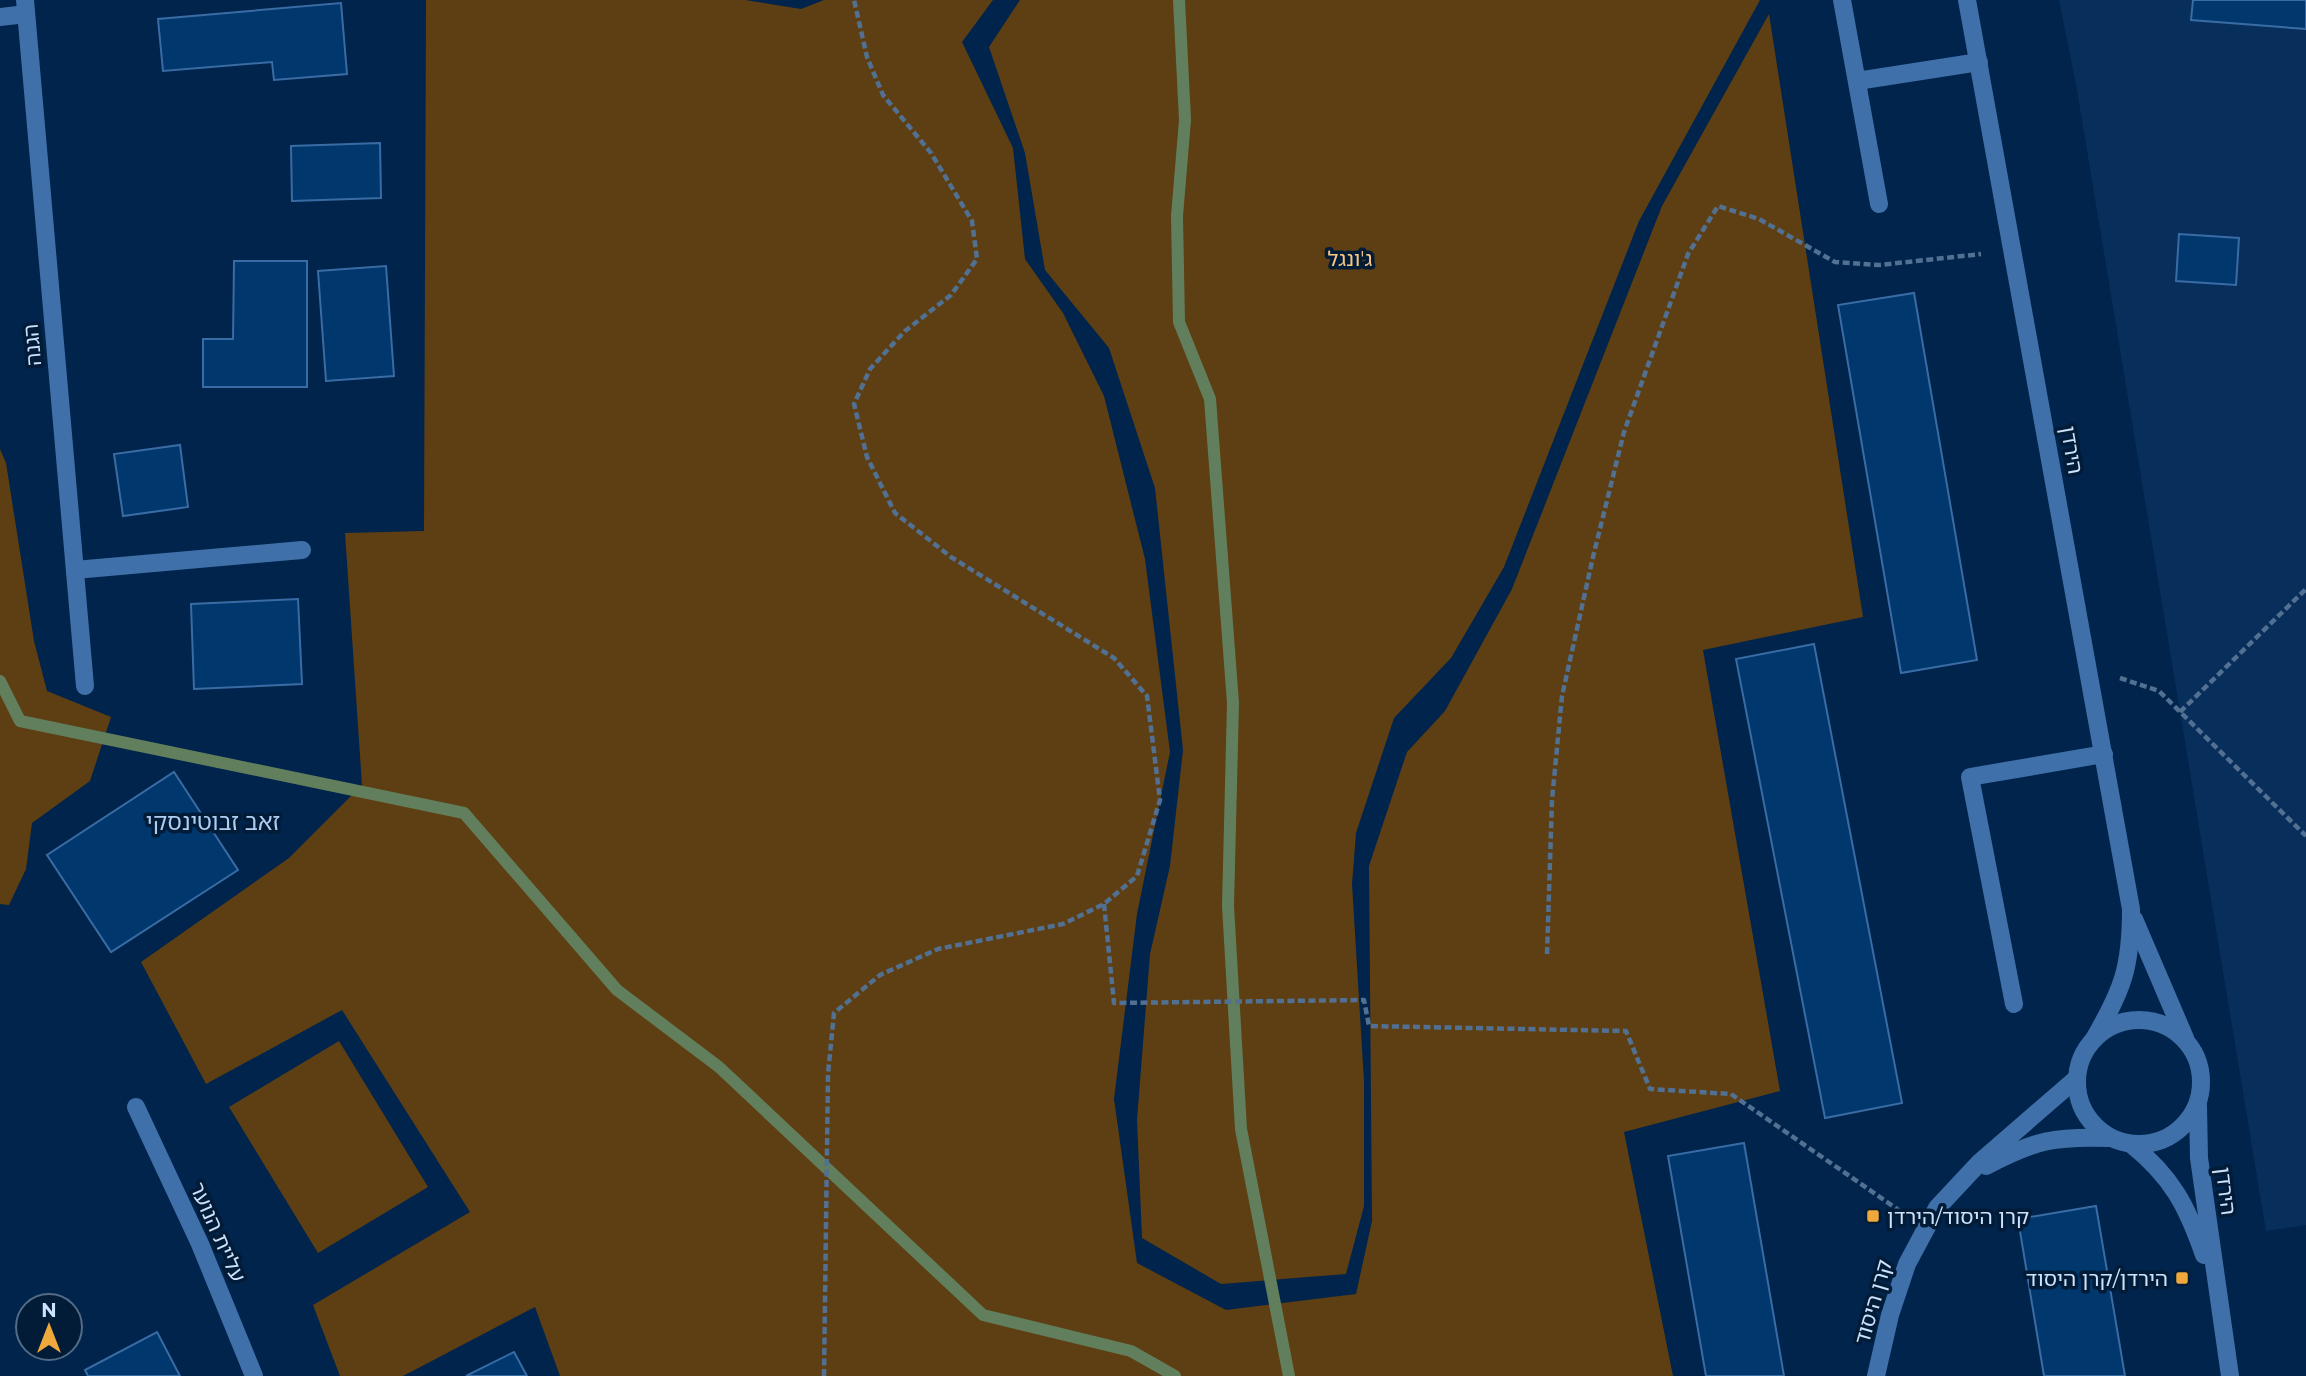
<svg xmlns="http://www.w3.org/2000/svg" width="2306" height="1376" font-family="Montserrat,'Noto Sans Hebrew',sans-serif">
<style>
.built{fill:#082f5c}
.green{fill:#5d3f13}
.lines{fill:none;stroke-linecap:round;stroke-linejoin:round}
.stream{stroke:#627f5d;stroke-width:12}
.building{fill:#00376c;stroke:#396ba4;stroke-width:2}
.path{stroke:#527091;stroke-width:4.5;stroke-dasharray:7 3.5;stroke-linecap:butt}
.lane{stroke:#3f70a9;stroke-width:18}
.street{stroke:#3f70a9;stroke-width:18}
.secondary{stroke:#3f70a9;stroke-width:18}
.poi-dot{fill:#eea83c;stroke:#021b37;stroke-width:2.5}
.labels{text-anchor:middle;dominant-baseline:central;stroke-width:7;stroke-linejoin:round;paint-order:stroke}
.park-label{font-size:21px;fill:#f9c785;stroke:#021b37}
.street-label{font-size:21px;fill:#cde2fc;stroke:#021b37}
.poi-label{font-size:21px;fill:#cde2fc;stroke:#021b37;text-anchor:start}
.neighbourhood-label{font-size:23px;fill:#aecdf3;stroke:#021b37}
</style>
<rect width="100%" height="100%" fill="#00244b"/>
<path class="built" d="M 2059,0 L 2306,0 L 2306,1225 L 2266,1231 L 2077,90 Z"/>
<g class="green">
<path d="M 426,0 L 745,0 L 801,9 L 824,0 L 993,0 L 962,42 L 1013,148 L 1025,259 L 1063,313 L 1104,396 L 1145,559 L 1170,752 L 1137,914 L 1114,1099 L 1137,1263 L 1226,1310 L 1356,1294 L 1372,1221 L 1369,866 L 1407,752 L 1445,711 L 1512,589 L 1662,206 L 1769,14 L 1863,617 L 1703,650 L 1780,1091 L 1624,1132 L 1673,1376 L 560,1376 L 535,1307 L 403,1376 L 340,1376 L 313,1305 L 470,1212 L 342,1010 L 206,1084 L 141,962 L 289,858 L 362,785 L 345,533 L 424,531 Z"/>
<path d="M 1020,0 L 1760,0 L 1639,221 L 1504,567 L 1451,658 L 1394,718 L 1356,833 L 1352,884 L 1364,1081 L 1364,1206 L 1346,1274 L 1221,1284 L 1142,1238 L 1137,1120 L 1150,954 L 1170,866 L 1183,750 L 1155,488 L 1109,348 L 1045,270 L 1025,153 L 989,47 Z"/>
<path d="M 0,449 L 6,463 L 34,641 L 47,691 L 111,717 L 90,781 L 32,823 L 26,869 L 9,905 L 0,904 Z"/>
<path d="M 339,1041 L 428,1187 L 318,1253 L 229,1107 Z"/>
</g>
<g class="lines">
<g class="stream">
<path d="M 1179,0 L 1185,120 L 1177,216 L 1179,322 L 1210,399 L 1233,703 L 1228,906 L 1241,1129 L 1289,1376"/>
<path d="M 0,681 L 20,721 L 464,813 L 617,990 L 719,1067 L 983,1315 L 1131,1351 L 1175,1376"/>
</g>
</g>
<g class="building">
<path d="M 2193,0 L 2306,0 L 2306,29 L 2191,20 Z"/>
<path d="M 341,3 L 347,74 L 274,80 L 272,62 L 163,71 L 158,19 Z"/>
<path d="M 380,143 L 381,198 L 292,201 L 291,146 Z"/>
<path d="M 2179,234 L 2239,238 L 2236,285 L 2176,281 Z"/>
<path d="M 234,261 L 307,261 L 307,387 L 203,387 L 203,339 L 233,339 Z"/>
<path d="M 386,266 L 394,376 L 326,381 L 318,271 Z"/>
<path d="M 1914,293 L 1977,660 L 1901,673 L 1838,305 Z"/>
<path d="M 180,445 L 188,507 L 123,516 L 114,454 Z"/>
<path d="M 298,599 L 302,684 L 194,689 L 191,604 Z"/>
<path d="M 1814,644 L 1902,1103 L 1825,1118 L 1736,659 Z"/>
<path d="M 174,772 L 238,870 L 111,952 L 47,855 Z"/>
<path d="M 1744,1143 L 1784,1376 L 1706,1376 L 1668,1156 Z"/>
<path d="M 2096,1206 L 2125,1376 L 2044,1376 L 2018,1219 Z"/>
<path d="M 157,1332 L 180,1376 L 88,1376 L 85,1370 Z"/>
<path d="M 514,1352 L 527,1376 L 466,1376 Z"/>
</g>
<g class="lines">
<g class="path">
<path d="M 2120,678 L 2159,691 L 2306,836"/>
<path d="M 2180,712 L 2306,589"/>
<path d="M 1104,904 L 1114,1003 L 1364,1000 L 1369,1026 L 1626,1031 L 1650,1089 L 1731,1094 L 1900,1211"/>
<path d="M 1547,954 L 1552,800 L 1562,696 L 1593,557 L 1624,432 L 1688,254 L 1718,206 L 1759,219 L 1835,262 L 1879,265 L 1981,254"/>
<path d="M 824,1376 L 828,1074 L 834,1013 L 880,975 L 938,949 L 1063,924 L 1104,904 L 1137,876 L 1160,800 L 1147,696 L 1114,658 L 951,557 L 895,513 L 867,457 L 854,404 L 870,369 L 905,331 L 951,295 L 977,259 L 972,221 L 931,153 L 883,95 L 867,57 L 854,0"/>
</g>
<g class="lane">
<path d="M 1842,0 L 1879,204"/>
<path d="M 0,17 L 26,14"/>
<path d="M 1857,81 L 1979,62"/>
<path d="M 75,570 L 302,550"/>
<path d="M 2014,1004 L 1970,777 L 2104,754"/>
</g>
<g class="street">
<path d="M 25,0 L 85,686"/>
<path d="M 136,1107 L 200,1244 L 254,1376"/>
<path d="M 1986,1166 C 2035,1140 2055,1136 2110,1138"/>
<path d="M 1876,1376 L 1890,1315 L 1907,1264 L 1937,1208 L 1980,1162 L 2077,1078"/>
</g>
<g class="secondary">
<path d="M 1967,0 L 2131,909 C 2131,967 2123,989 2094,1039"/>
<path d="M 2134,919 L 2185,1038"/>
<circle cx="2139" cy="1082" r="62"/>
<path d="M 2198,1106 L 2199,1158 L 2230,1376"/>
<path d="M 2131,1144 C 2172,1177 2187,1206 2204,1255"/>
</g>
</g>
<g class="poi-dot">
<rect x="1866" y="1209" width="14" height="14" rx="3.5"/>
<rect x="2175" y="1271" width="14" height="14" rx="3.5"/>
</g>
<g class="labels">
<g class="park-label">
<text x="1350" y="258">ג'ונגל</text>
</g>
<g class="street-label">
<text transform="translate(32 345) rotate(-95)">הגנה</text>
<text transform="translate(2072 450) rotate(80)">הירדן</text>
<text transform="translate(2226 1191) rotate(83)">הירדן</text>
<text transform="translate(218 1232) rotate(66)">עליית הנוער</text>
<text transform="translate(1873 1302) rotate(-74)">קרן היסוד</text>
</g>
<g class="poi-label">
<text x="1887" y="1216">קרן היסוד/הירדן</text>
<text x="2168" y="1278" text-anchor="end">הירדן/קרן היסוד</text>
</g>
<g class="neighbourhood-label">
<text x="213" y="822">זאב זבוטינסקי</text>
</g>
</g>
<g transform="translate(49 1327)"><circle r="33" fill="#021b37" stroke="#536b86" stroke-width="2"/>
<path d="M0-5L12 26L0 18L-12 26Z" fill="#eea83c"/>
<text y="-10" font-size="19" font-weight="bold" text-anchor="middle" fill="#cde2fc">N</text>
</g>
</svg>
